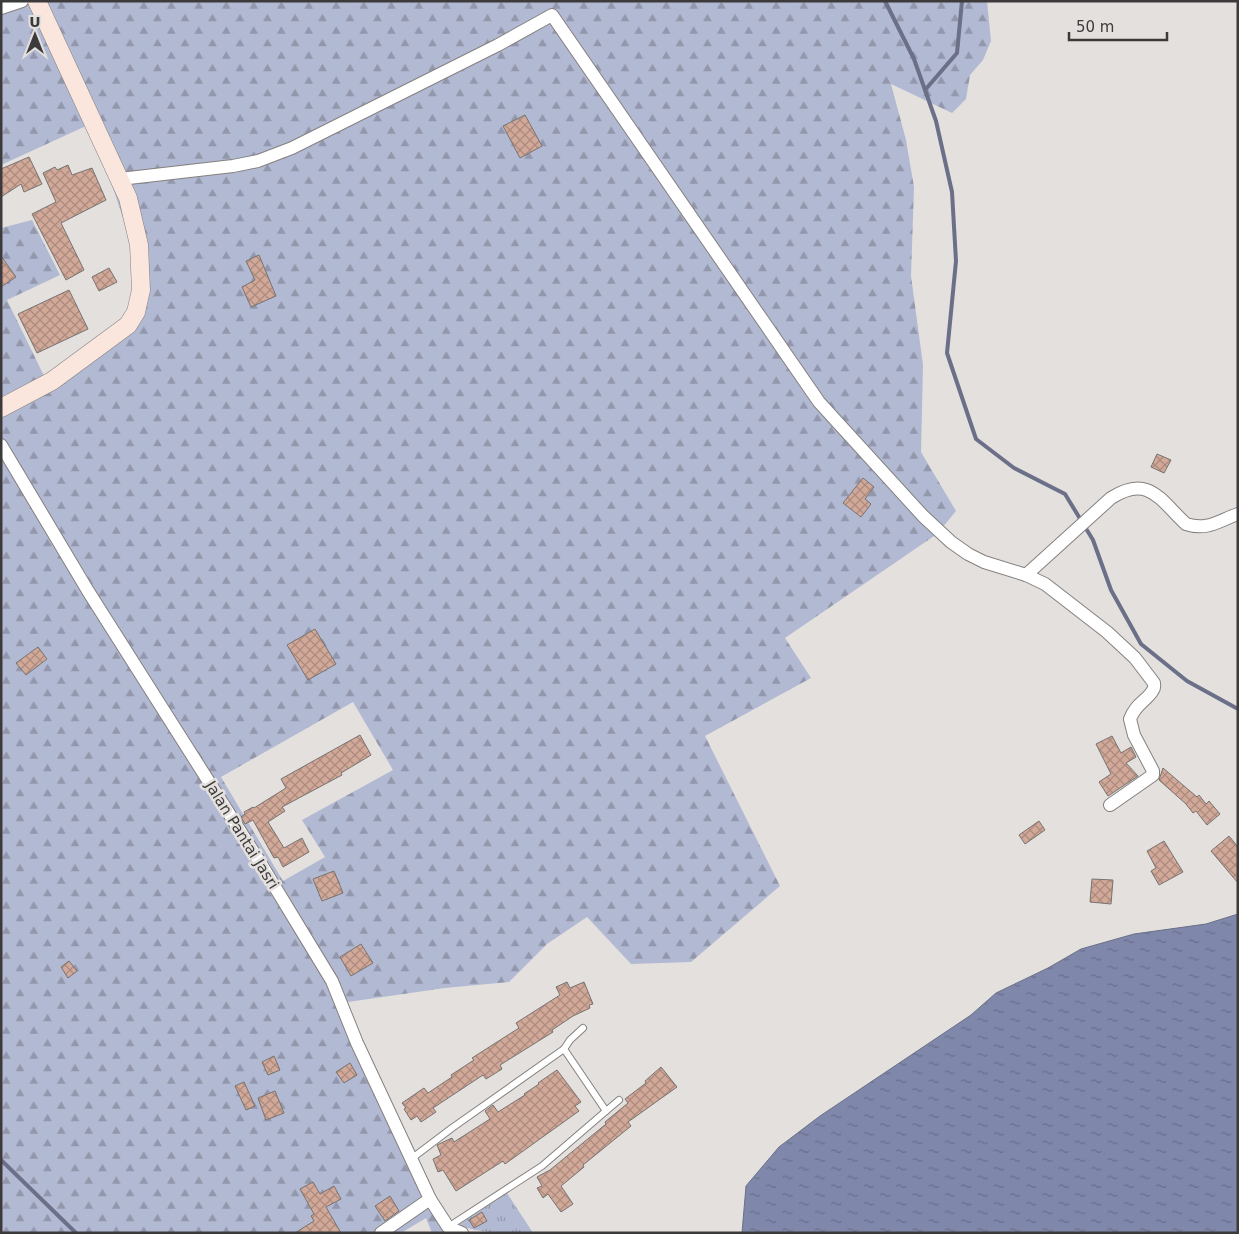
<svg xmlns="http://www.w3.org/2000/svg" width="1239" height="1234" font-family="'DejaVu Sans',sans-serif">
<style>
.grass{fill:url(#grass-tufts)}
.forest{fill:url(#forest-firs);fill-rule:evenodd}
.water{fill:url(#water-ripples);stroke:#6b7088}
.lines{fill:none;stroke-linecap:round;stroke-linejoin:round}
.stream{stroke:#6b7088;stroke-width:4}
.building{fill:url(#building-cross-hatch);stroke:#777371}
.lane-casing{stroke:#84807f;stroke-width:8}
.street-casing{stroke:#84807f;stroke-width:14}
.secondary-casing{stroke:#84807f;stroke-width:19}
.lane{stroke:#fff;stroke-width:6}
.street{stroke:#fff;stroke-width:12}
.secondary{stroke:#fbe6de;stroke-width:18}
.labels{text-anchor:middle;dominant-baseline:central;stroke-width:5;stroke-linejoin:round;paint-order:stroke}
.street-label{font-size:15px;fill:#3c3a3a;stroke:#e4e0de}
</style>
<defs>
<pattern id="grass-tufts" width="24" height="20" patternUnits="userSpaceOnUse" patternTransform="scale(1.25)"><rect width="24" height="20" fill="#b2b9d3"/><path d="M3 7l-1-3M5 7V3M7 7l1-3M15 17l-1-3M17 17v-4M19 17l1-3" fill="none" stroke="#9297ac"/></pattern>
<pattern id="forest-firs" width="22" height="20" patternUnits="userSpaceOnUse" patternTransform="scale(1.25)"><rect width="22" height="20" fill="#b2b9d3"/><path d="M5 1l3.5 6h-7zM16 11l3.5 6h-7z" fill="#9297ac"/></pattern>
<pattern id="water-ripples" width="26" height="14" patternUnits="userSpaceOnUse" patternTransform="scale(1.25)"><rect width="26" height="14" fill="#7f87aa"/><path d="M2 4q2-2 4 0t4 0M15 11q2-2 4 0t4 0" fill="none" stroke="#696f8b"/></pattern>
<pattern id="building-cross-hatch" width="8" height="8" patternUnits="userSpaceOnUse" patternTransform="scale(1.25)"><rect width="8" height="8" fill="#d2a999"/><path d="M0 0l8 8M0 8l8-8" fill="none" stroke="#ac8b7e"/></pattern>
</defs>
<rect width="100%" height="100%" fill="#e4e0de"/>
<path class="grass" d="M 507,1193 L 533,1233 C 515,1233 472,1234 460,1224 Z"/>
<path class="forest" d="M 31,1 L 987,1 L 991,41 L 983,60 L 970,75 L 966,99 L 952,113 L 891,84 L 906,140 L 914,187 L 911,276 L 923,365 L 921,452 L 956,511 L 937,534 L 785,638 L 811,678 L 705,736 L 780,886 L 691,962 L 631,964 L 587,917 L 547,944 L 509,982 L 445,988 L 341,1003 L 451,1233 L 432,1233 L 426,1218 L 401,1233 L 1,1233 L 1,228 L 32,220 L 60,275 L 7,300 L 46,380 L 137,307 L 129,236 L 111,182 L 86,126 L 1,165 L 1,12 ZM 353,702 L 393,770 L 302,820 L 325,857 L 283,881 L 221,777 Z"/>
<path class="water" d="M 1238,914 L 1238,1233 L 742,1233 L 746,1186 L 779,1147 L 820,1116 L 971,1015 L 996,993 L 1048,968 L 1081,949 L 1134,934 L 1206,924 Z"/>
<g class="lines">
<g class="stream">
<path d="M 885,1 L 914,59 L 936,121 L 952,192 L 956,261 L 947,353 L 976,439 L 1014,468 L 1065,494 L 1093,540 L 1111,590 L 1141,644 L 1187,681 L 1238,709"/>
<path d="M 925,90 L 957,53 L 962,1"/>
<path d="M 1,1160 L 76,1233"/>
</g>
</g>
<g class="building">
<path d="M 525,115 L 542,146 L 520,158 L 503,126 Z"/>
<path d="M 29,157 L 42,184 L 24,192 L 21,184 L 1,197 L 1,169 Z"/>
<path d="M 68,165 L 72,175 L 92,168 L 106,200 L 61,223 L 84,270 L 66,280 L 32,214 L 56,202 L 43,173 L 55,167 L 57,170 Z"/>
<path d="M 259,255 L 276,296 L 251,307 L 242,287 L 255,280 L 246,261 Z"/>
<path d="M 1,256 L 16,277 L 1,287 Z"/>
<path d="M 109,268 L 117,282 L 99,291 L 92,277 Z"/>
<path d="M 69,290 L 88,329 L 37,353 L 18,314 Z"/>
<path d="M 1157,454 L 1171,460 L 1164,473 L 1151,467 Z"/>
<path d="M 863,478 L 874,487 L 865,499 L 871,504 L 861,517 L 843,503 Z"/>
<path d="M 315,629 L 336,664 L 308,680 L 287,645 Z"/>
<path d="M 38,647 L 47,659 L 26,675 L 16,663 Z"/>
<path d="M 360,735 L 371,755 L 341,773 L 342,775 L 282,807 L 285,811 L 268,822 L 284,848 L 302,838 L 309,852 L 283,867 L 278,857 L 274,858 L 253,820 L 245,824 L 241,817 L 245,814 L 244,812 L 253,807 L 254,808 L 286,788 L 281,779 Z"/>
<path d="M 1112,736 L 1121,753 L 1131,747 L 1136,757 L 1126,763 L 1138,776 L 1108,796 L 1099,782 L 1111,774 L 1096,744 Z"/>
<path d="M 1163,768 L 1197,797 L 1199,795 L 1206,804 L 1209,801 L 1220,814 L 1207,825 L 1196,811 L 1193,813 L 1186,804 L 1159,780 Z"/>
<path d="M 1039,821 L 1045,830 L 1025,844 L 1019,835 Z"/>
<path d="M 1229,836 L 1238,847 L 1238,883 L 1211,851 Z"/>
<path d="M 1164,841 L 1183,872 L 1159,885 L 1151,871 L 1156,868 L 1147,851 Z"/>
<path d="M 334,871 L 343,893 L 322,901 L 313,879 Z"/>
<path d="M 1092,879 L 1113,880 L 1111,904 L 1090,902 Z"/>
<path d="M 361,944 L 373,963 L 351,976 L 340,957 Z"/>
<path d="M 69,961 L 77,971 L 68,978 L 61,967 Z"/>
<path d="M 567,982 L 570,988 L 584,982 L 593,1004 L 589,1005 L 590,1008 L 573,1016 L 552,1030 L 553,1032 L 500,1065 L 502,1069 L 486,1079 L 483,1075 L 433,1108 L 436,1112 L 421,1122 L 417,1116 L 411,1120 L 404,1109 L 406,1108 L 402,1103 L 424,1088 L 428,1093 L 452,1077 L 451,1075 L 474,1060 L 472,1058 L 519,1028 L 516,1023 L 560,995 L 556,987 Z"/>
<path d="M 274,1056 L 280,1070 L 268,1075 L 262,1062 Z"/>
<path d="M 350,1063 L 357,1075 L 344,1083 L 336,1072 Z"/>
<path d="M 661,1067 L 677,1087 L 628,1122 L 631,1126 L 583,1165 L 584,1167 L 561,1186 L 573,1204 L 561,1212 L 548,1194 L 543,1198 L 537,1188 L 542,1186 L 537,1177 L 550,1170 L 606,1124 L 605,1122 L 628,1103 L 625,1099 L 646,1083 L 645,1081 Z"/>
<path d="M 557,1070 L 581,1102 L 575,1106 L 579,1111 L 505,1164 L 503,1161 L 456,1191 L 443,1170 L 438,1172 L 433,1159 L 441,1155 L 437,1145 L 452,1138 L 454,1142 L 490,1119 L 485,1111 L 493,1105 L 498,1112 L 525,1095 L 524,1094 L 539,1084 L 538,1083 Z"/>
<path d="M 244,1082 L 255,1106 L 246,1110 L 235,1086 Z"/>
<path d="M 275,1091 L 284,1113 L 266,1120 L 258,1098 Z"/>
<path d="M 313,1182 L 320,1194 L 334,1186 L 341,1199 L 326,1207 L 341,1233 L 295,1233 L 314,1221 L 311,1216 L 314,1214 L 300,1189 Z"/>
<path d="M 390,1196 L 399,1211 L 385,1221 L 375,1206 Z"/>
<path d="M 482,1212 L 487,1221 L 474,1228 L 469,1220 Z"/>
</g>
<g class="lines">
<defs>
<g id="lane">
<path d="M 564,1049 L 570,1040 L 583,1028"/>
<path d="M 606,1111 L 619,1100"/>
<path d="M 411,1159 L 452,1128 L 564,1049 L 606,1111 L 542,1166 L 448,1227"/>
</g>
<g id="street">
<path d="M 1,8 L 22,1"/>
<path d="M 120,179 L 233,166 L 258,161 L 292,148 L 498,45 L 552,15 L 819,402 L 923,516 L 951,542 L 968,554 L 984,562 L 1026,575 L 1045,584 L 1107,632 L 1135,658 L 1154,683 C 1154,686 1155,687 1153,690 C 1147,701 1136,703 1130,719 L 1134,735 L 1153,771 L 1153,775 L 1110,805"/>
<path d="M 1,445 L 88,591 L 261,864 L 332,981 L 357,1043 L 430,1199 L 448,1227 L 462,1233"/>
<path d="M 1026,575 L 1111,498 C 1149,474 1160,500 1186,524 C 1207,531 1218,521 1238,514"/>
<path d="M 381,1233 L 430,1199"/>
</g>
<path id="secondary" d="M 1,408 L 52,381 L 128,325 L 136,312 L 141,290 L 139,245 L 128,198 L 37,1"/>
</defs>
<use href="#lane" class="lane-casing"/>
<use href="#street" class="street-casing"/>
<use href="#secondary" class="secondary-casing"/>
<use href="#lane" class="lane"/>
<use href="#street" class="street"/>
<use href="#secondary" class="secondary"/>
</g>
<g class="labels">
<g class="street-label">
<text transform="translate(242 835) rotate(58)">Jalan Pantai Jasri</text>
</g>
</g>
<rect width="1239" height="1234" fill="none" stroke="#3c3a3a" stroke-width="5"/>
<g transform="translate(35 35)" stroke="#e4e0de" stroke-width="4" paint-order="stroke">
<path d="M0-4L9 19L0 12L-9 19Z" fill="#3c3a3a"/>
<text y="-8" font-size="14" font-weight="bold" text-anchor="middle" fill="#3c3a3a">U</text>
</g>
<path d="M1069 32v8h98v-8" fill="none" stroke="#3c3a3a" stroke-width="2.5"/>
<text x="1076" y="32" font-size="15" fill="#3c3a3a" stroke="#e4e0de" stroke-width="4" paint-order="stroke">50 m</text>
</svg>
